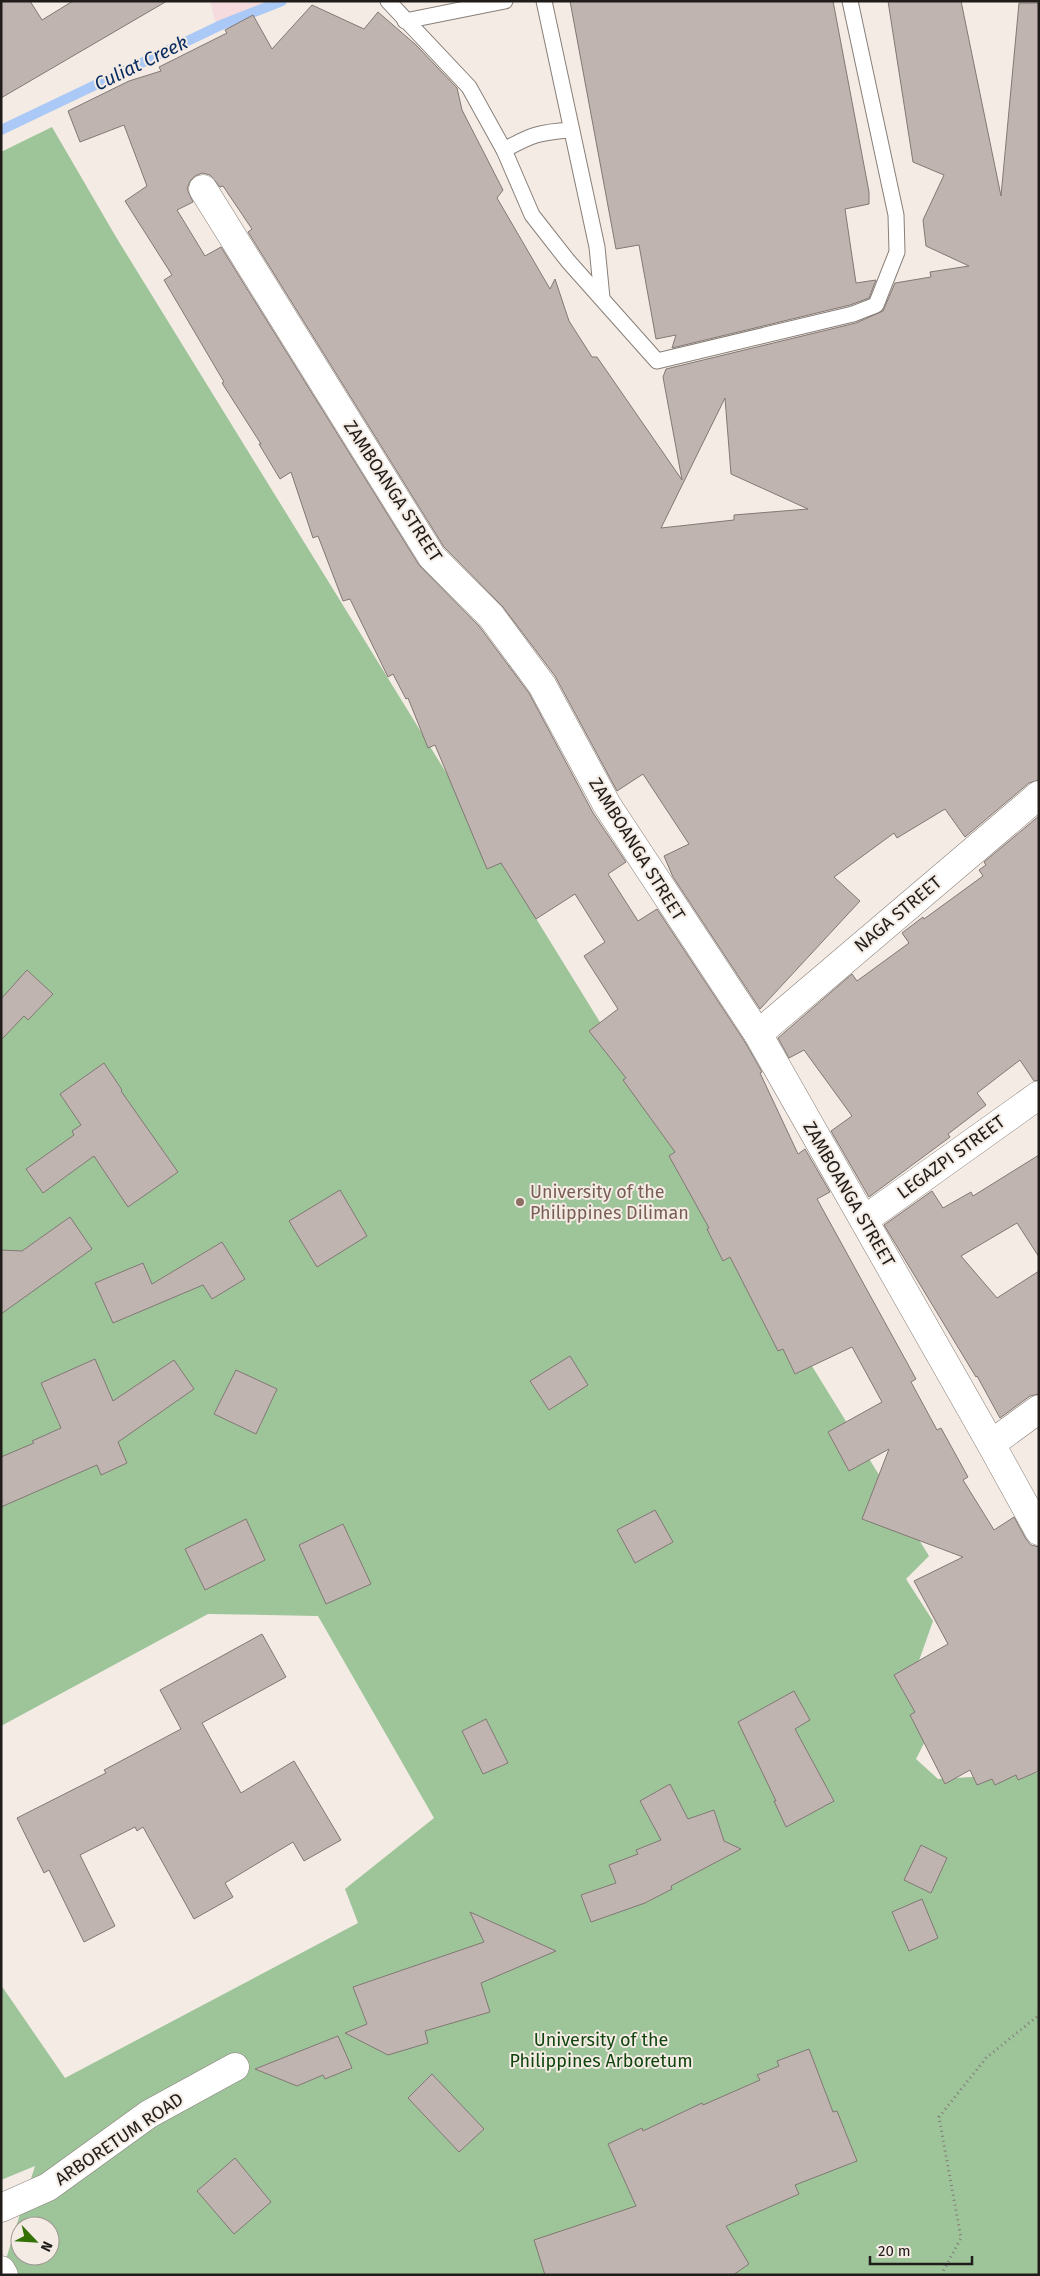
<svg xmlns="http://www.w3.org/2000/svg" width="1040" height="2276" font-family="'Fira Sans',sans-serif">
<style>
.commercial{fill:#f6dbde}
.forest{fill:#9ec49a;fill-rule:evenodd}
.lines{fill:none;stroke-linecap:round;stroke-linejoin:round}
.stream{stroke:#abc9f6;stroke-width:10}
.building{fill:#bfb4b0;stroke:#827874;fill-rule:evenodd}
.service-casing{stroke:#887f79;stroke-width:17}
.minor-casing{stroke:#887f79;stroke-width:29}
.path{stroke:#817b76;stroke-width:3;stroke-dasharray:1 4;stroke-linecap:butt}
.service{stroke:#fff;stroke-width:15}
.minor{stroke:#fff;stroke-width:28}
.education-dot{fill:#8d6e63;stroke:#f4ebe4;stroke-width:2}
.labels{text-anchor:middle;dominant-baseline:central;stroke-width:4;stroke-linejoin:round;paint-order:stroke}
.street-label{font-size:18px;fill:#1f1c19;stroke:#f4ebe4}
.education-label{font-size:18px;fill:#785e54;stroke:#f4ebe4;text-anchor:start}
.park-label{font-size:18px;fill:#10450d;stroke:#f4ebe4}
.water-label{font-size:19px;font-style:italic;fill:#052b5f;stroke:#f4ebe4}
</style>
<rect width="100%" height="100%" fill="#f4ebe4"/>
<path class="commercial" d="M 210,1 L 285,1 L 216,24 Z"/>
<path class="forest" d="M 52,127 L 116,237 L 929,1556 L 906,1579 L 933,1621 L 915,1672 L 946,1700 L 916,1759 L 938,1779 L 1039,1773 L 1039,2275 L 1,2275 L 35,2166 L 1,2180 L 1,1985 L 65,2078 L 358,1923 L 345,1889 L 434,1818 L 318,1616 L 208,1614 L 1,1726 L 1,152 ZM 20,2226 L 50,2226 L 50,2256 L 20,2256 Z"/>
<g class="lines">
<path class="stream" d="M 1,130 L 221,25 L 282,1"/>
</g>
<g class="building">
<path d="M 1,1 L 30,1 L 42,20 L 73,1 L 167,1 L 1,98 Z"/>
<path d="M 570,1 L 833,1 L 869,192 L 869,204 L 845,209 L 856,283 L 876,280 L 869,298 L 850,305 L 672,348 L 676,335 L 656,339 L 639,245 L 616,249 Z"/>
<path d="M 888,1 L 961,1 L 1001,196 L 1019,3 L 1039,3 L 1039,780 L 1029,783 L 965,837 L 945,809 L 897,838 L 894,833 L 834,877 L 860,901 L 760,1009 L 673,877 L 664,856 L 689,844 L 643,774 L 617,791 L 555,676 L 503,607 L 444,547 L 248,232 L 252,229 L 223,186 L 220,187 L 210,175 L 202,173 L 195,176 L 190,181 L 187,189 L 193,202 L 177,210 L 205,256 L 221,247 L 419,565 L 479,626 L 529,693 L 593,813 L 626,862 L 608,874 L 638,921 L 657,909 L 745,1042 L 762,1072 L 760,1073 L 798,1154 L 805,1149 L 830,1192 L 817,1199 L 916,1379 L 911,1382 L 937,1430 L 941,1428 L 968,1477 L 963,1480 L 994,1530 L 1014,1517 L 1026,1539 L 1031,1545 L 1039,1547 L 1039,1771 L 1018,1780 L 1016,1775 L 995,1785 L 992,1779 L 977,1785 L 970,1770 L 945,1784 L 910,1715 L 915,1712 L 894,1675 L 948,1644 L 914,1581 L 963,1557 L 862,1519 L 889,1449 L 849,1471 L 828,1432 L 882,1402 L 852,1347 L 795,1374 L 783,1349 L 778,1351 L 730,1257 L 723,1261 L 707,1229 L 709,1228 L 669,1156 L 675,1152 L 623,1080 L 626,1078 L 589,1031 L 618,1009 L 584,956 L 605,942 L 575,894 L 536,919 L 501,863 L 487,869 L 435,745 L 428,748 L 408,698 L 406,699 L 393,674 L 388,677 L 350,599 L 343,601 L 318,536 L 313,538 L 291,472 L 280,479 L 259,444 L 261,444 L 222,383 L 224,382 L 164,280 L 172,275 L 125,201 L 147,186 L 124,125 L 80,142 L 68,111 L 129,81 L 161,71 L 159,67 L 227,33 L 225,30 L 253,15 L 272,49 L 312,5 L 364,29 L 378,12 L 416,45 L 457,88 L 462,110 L 503,190 L 497,198 L 550,289 L 555,279 L 569,321 L 592,357 L 597,357 L 682,480 L 663,377 L 666,369 L 856,323 L 883,311 L 895,283 L 931,277 L 930,272 L 969,266 L 926,246 L 923,220 L 944,175 L 913,162 ZM 725,398 L 731,474 L 808,509 L 734,515 L 734,520 L 661,528 Z"/>
<path d="M 1039,816 L 1039,1080 L 1034,1081 L 1020,1060 L 977,1093 L 986,1105 L 948,1134 L 950,1137 L 869,1197 L 831,1131 L 852,1116 L 804,1050 L 789,1058 L 778,1038 L 852,974 L 857,981 L 909,943 L 902,933 L 923,917 L 924,919 L 983,876 L 979,870 L 986,865 L 984,862 Z"/>
<path d="M 27,970 L 53,994 L 28,1020 L 24,1016 L 1,1040 L 1,999 Z"/>
<path d="M 104,1063 L 122,1090 L 121,1091 L 178,1172 L 128,1207 L 94,1156 L 43,1193 L 26,1169 L 74,1135 L 72,1131 L 81,1125 L 60,1094 Z"/>
<path d="M 1039,1155 L 1039,1257 L 1017,1223 L 961,1256 L 997,1298 L 1039,1271 L 1039,1394 L 1030,1396 L 1000,1418 L 977,1376 L 976,1377 L 884,1225 L 932,1191 L 943,1208 L 971,1192 L 973,1196 Z"/>
<path d="M 340,1190 L 367,1236 L 317,1267 L 289,1221 Z"/>
<path d="M 70,1217 L 92,1249 L 1,1314 L 1,1250 L 22,1251 Z"/>
<path d="M 222,1242 L 245,1279 L 212,1299 L 203,1285 L 113,1323 L 95,1283 L 143,1263 L 152,1284 Z"/>
<path d="M 570,1356 L 588,1385 L 549,1410 L 530,1381 Z"/>
<path d="M 95,1359 L 113,1401 L 174,1360 L 194,1389 L 118,1442 L 127,1463 L 101,1475 L 97,1465 L 1,1507 L 1,1457 L 34,1443 L 32,1441 L 61,1428 L 41,1383 Z"/>
<path d="M 236,1370 L 277,1389 L 256,1434 L 214,1414 Z"/>
<path d="M 655,1510 L 673,1542 L 635,1563 L 617,1530 Z"/>
<path d="M 246,1519 L 265,1560 L 205,1590 L 185,1549 Z"/>
<path d="M 343,1524 L 371,1584 L 326,1604 L 299,1545 Z"/>
<path d="M 262,1634 L 286,1677 L 202,1723 L 241,1793 L 294,1761 L 341,1840 L 304,1861 L 293,1842 L 225,1883 L 233,1897 L 194,1919 L 143,1827 L 137,1831 L 135,1827 L 80,1855 L 115,1926 L 84,1942 L 49,1870 L 44,1873 L 17,1818 L 106,1773 L 104,1770 L 181,1729 L 160,1690 Z"/>
<path d="M 794,1691 L 810,1720 L 795,1729 L 834,1801 L 786,1827 L 774,1801 L 776,1801 L 738,1722 Z"/>
<path d="M 486,1719 L 508,1763 L 483,1774 L 462,1731 Z"/>
<path d="M 670,1784 L 688,1819 L 714,1810 L 724,1841 L 741,1849 L 671,1886 L 672,1889 L 645,1903 L 591,1922 L 581,1895 L 616,1883 L 609,1865 L 638,1854 L 636,1850 L 661,1840 L 640,1801 Z"/>
<path d="M 921,1845 L 947,1858 L 931,1893 L 904,1880 Z"/>
<path d="M 922,1899 L 938,1938 L 909,1951 L 892,1912 Z"/>
<path d="M 470,1912 L 556,1951 L 481,1983 L 490,2012 L 425,2031 L 428,2043 L 388,2055 L 345,2033 L 367,2024 L 353,1987 L 484,1942 Z"/>
<path d="M 338,2036 L 352,2068 L 325,2079 L 323,2075 L 297,2086 L 255,2069 Z"/>
<path d="M 809,2049 L 833,2112 L 837,2111 L 857,2161 L 795,2185 L 799,2194 L 726,2226 L 749,2264 L 733,2275 L 545,2275 L 534,2240 L 636,2206 L 608,2144 L 642,2128 L 643,2131 L 702,2103 L 703,2105 L 760,2080 L 757,2075 L 779,2066 L 777,2061 Z"/>
<path d="M 432,2074 L 484,2129 L 459,2152 L 408,2098 Z"/>
<path d="M 235,2158 L 271,2202 L 234,2234 L 197,2191 Z"/>
</g>
<g class="lines">
<defs>
<g id="service">
<path d="M 388,1 L 469,87 L 504,150 L 532,215 L 568,261 L 657,361 L 853,314 L 876,305 L 897,252 L 896,215 L 850,1"/>
<path d="M 544,1 L 597,247 L 602,298"/>
<path d="M 405,21 L 505,1"/>
<path d="M 504,150 C 531,135 539,132 571,130"/>
</g>
<g id="minor">
<path d="M 203,189 L 432,557 L 491,616 L 542,685 L 607,805 L 758,1034 L 991,1444 L 1039,1531"/>
<path d="M 758,1034 L 1039,795"/>
<path d="M 864,1220 L 1039,1095"/>
<path d="M 991,1444 L 1039,1409"/>
<path d="M 1,2208 L 48,2187 L 149,2114 L 235,2067"/>
<path d="M 1,2270 L 4,2275"/>
</g>
</defs>
<use href="#service" class="service-casing"/>
<use href="#minor" class="minor-casing"/>
<path class="path" d="M 941,2275 L 961,2238 L 939,2117 L 986,2058 L 1039,2015"/>
<use href="#service" class="service"/>
<use href="#minor" class="minor"/>
</g>
<circle class="education-dot" cx="520" cy="1202" r="5"/>
<g class="labels">
<g class="street-label">
<text transform="translate(393 491) rotate(57)">ZAMBOANGA STREET</text>
<text transform="translate(637 849) rotate(58)">ZAMBOANGA STREET</text>
<text transform="translate(898 914) rotate(-40)">NAGA STREET</text>
<text transform="translate(951 1157) rotate(-36)">LEGAZPI STREET</text>
<text transform="translate(849 1194) rotate(60)">ZAMBOANGA STREET</text>
<text transform="translate(119 2139) rotate(-34)">ARBORETUM ROAD</text>
</g>
<g class="education-label">
<text x="530" y="1192">University of the<tspan x="530" dy="21">Philippines Diliman</tspan></text>
</g>
<g class="park-label">
<text x="601" y="2040">University of the<tspan x="601" dy="21">Philippines Arboretum</tspan></text>
</g>
<g class="water-label">
<text transform="translate(141 63) rotate(-26)">Culiat Creek</text>
</g>
</g>
<rect width="1040" height="2276" fill="none" stroke="#1f1c19" stroke-width="5"/>
<g transform="translate(35 2241) rotate(115)"><circle r="24" fill="#f4ebe4" stroke="#9f9893"/>
<path d="M0-4L9 19L0 12L-9 19Z" fill="#337107"/>
<text y="-8" font-size="14" font-weight="bold" text-anchor="middle" fill="#1f1c19">N</text>
</g>
<path d="M870 2256v8h102v-8" fill="none" stroke="#1f1c19" stroke-width="2.5"/>
<text x="878" y="2256" font-size="15" fill="#1f1c19" stroke="#f4ebe4" stroke-width="4" paint-order="stroke">20 m</text>
</svg>
